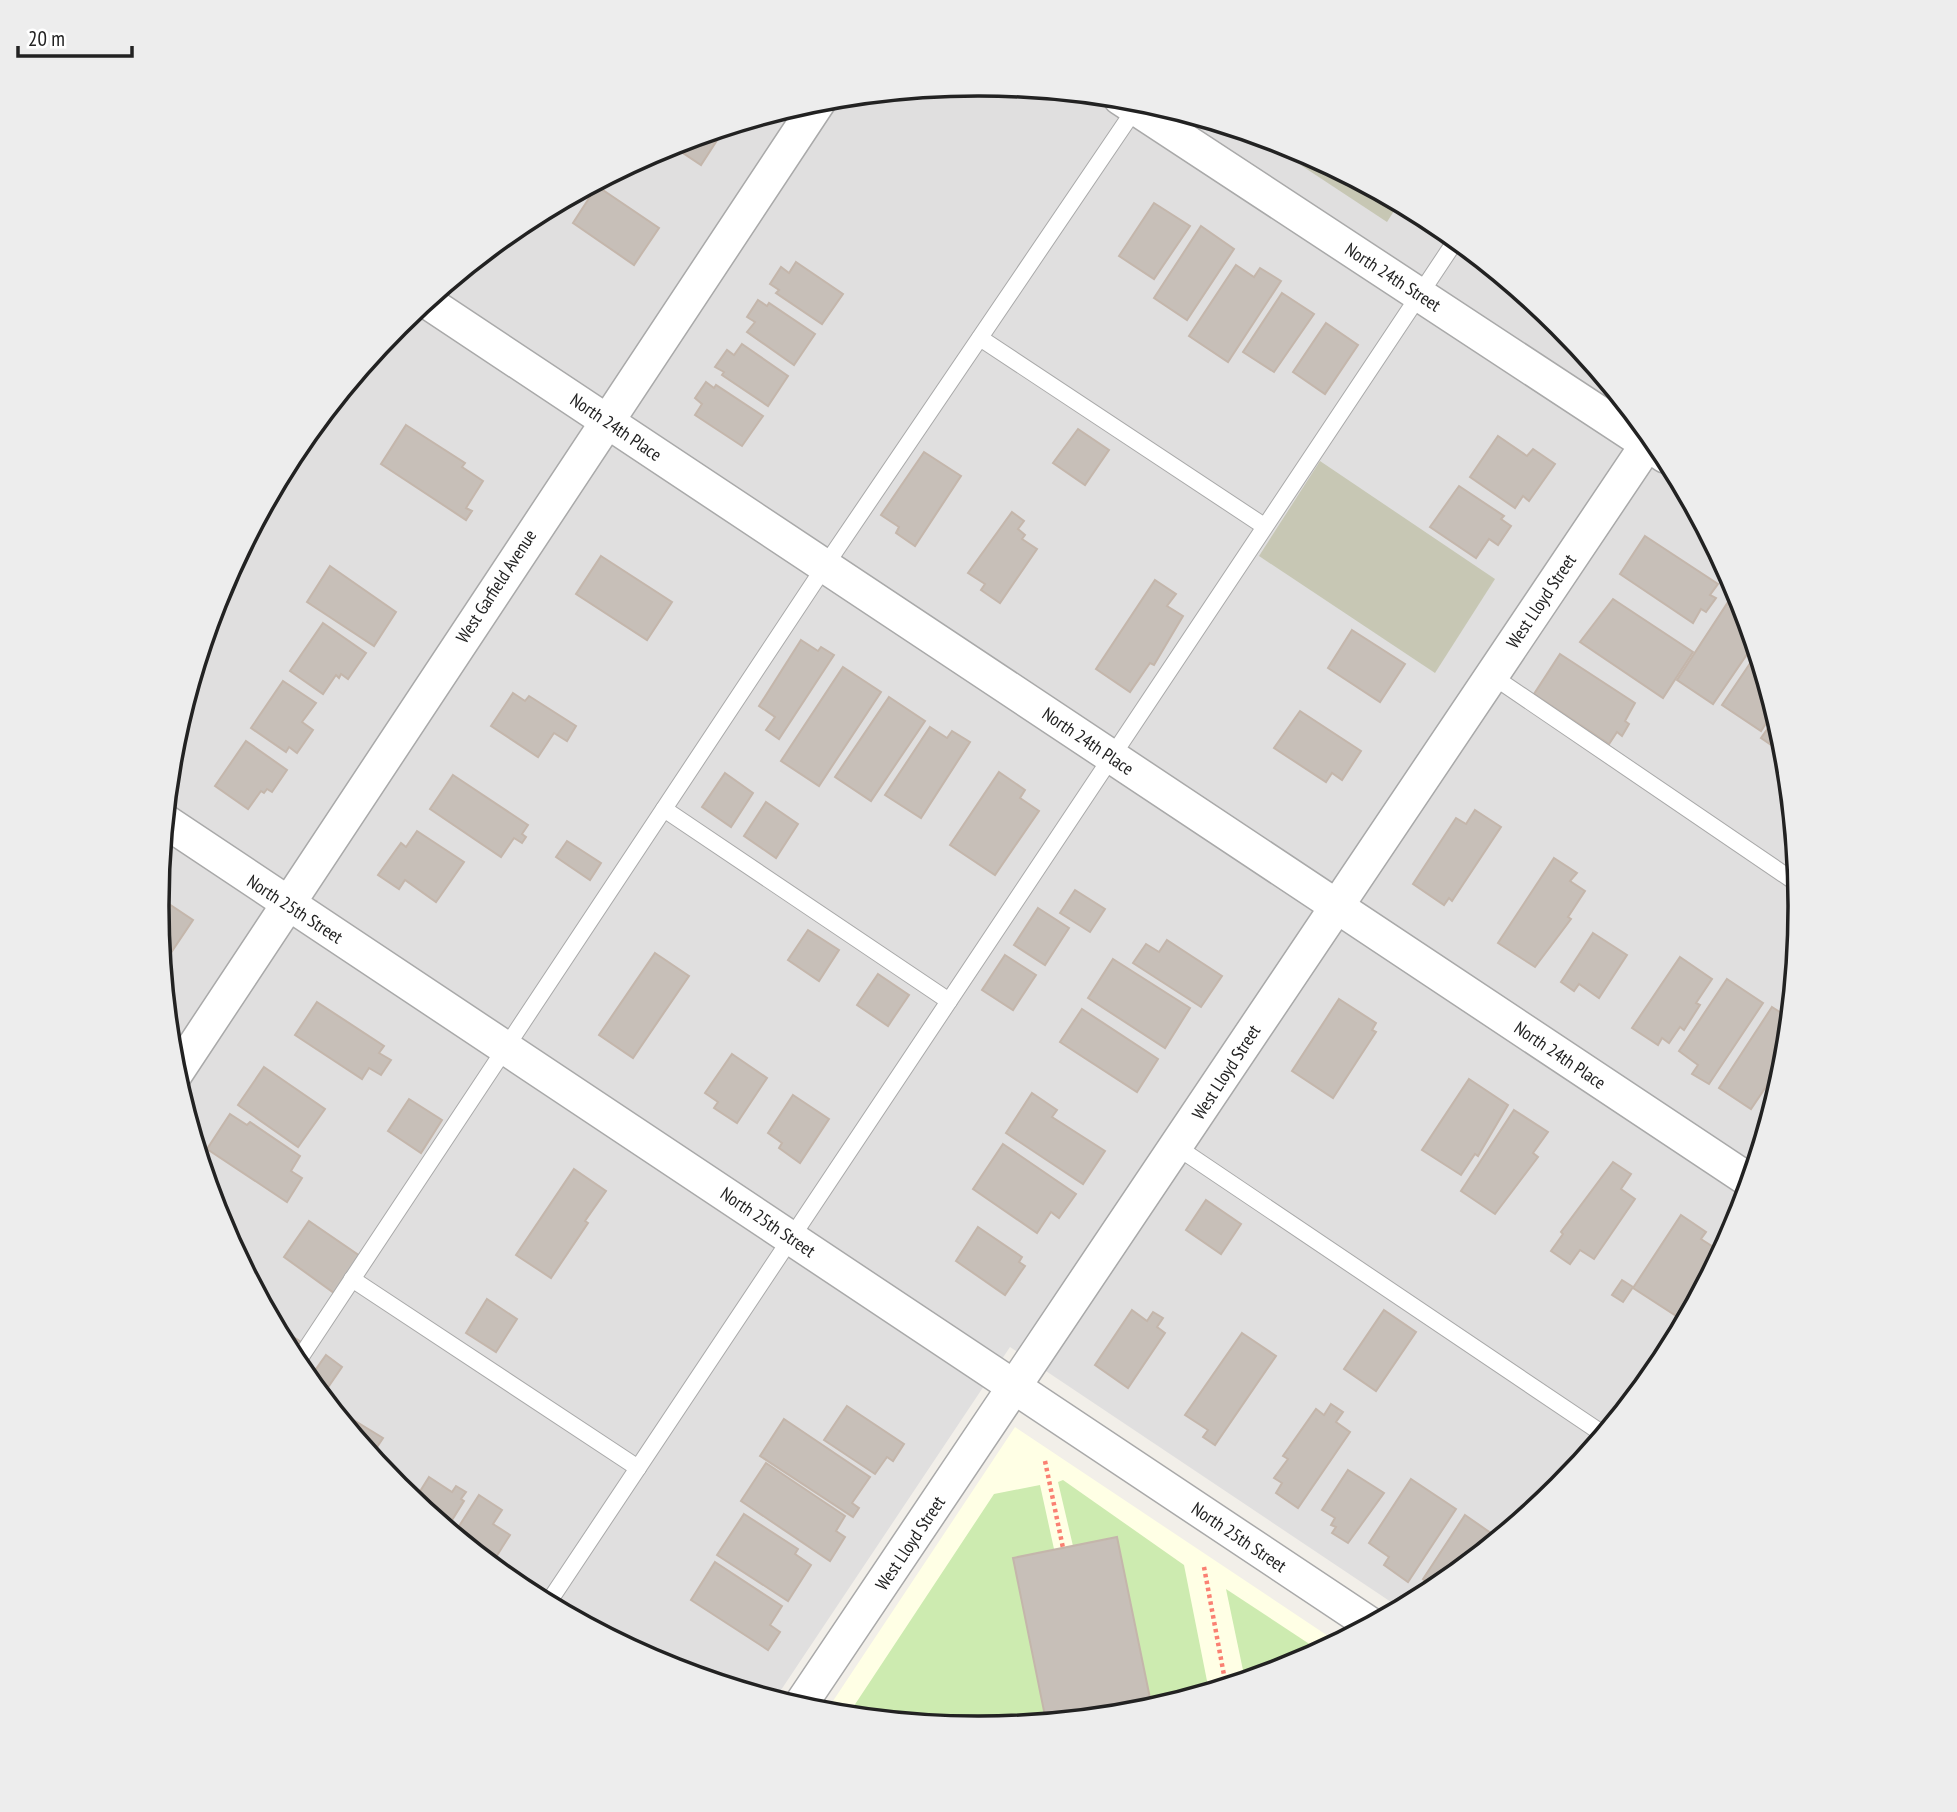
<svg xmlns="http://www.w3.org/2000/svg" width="1957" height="1812" font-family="'PT Sans Narrow',sans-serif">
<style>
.residential{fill:#e0dfdf}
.education{fill:#ffffe5}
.construction{fill:#c7c7b4}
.grass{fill:#cdebb0}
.building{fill:#c7bfb8;stroke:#c4b6ab;stroke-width:2}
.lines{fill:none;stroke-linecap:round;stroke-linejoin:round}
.service-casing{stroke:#a9a9a9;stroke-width:18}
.minor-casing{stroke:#a9a9a9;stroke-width:36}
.path{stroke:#fa8072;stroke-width:4.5;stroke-dasharray:3.5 3.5;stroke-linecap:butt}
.service{stroke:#fff;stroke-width:16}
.minor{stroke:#fff;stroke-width:33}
.labels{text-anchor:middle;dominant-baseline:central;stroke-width:6;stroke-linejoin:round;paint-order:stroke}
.street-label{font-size:18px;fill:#222;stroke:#fff}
.rim{fill:none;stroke:#222;stroke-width:3.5}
</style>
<rect width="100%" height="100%" fill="#f2efe9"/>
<path class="residential" d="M 979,84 L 1139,100 L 1293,147 L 1436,223 L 1560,325 L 1662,450 L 1738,592 L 1785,746 L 1800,906 L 1785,1067 L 1738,1221 L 1662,1363 L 1559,1488 L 1435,1590 L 1400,1608 L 1010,1347 L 775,1699 L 664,1665 L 521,1589 L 397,1487 L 295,1362 L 219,1220 L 172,1066 L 157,906 L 172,745 L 219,591 L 295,449 L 398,324 L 522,222 L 664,146 L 819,100 Z"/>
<path class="education" d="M 1015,1427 L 1337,1642 L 1293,1666 L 1138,1712 L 978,1728 L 825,1713 Z"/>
<g class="construction">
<path d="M 1303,152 L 1399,203 L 1387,222 L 1296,162 Z"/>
<path d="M 1320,461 L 1495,579 L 1435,673 L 1259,556 Z"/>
</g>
<g class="grass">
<path d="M 1063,1480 L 1184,1565 L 1209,1691 L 1152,1708 L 1117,1537 L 1073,1546 L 1058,1482 Z"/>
<path d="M 1040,1485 L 1054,1549 L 1013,1559 L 1046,1721 L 978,1728 L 848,1715 L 994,1494 Z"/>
<path d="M 1226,1589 L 1320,1651 L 1295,1665 L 1244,1675 Z"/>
</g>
<g class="building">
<path d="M 725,128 L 701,165 L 671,145 Z"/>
<path d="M 597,186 L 659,228 L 634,265 L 573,223 Z"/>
<path d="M 1154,203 L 1190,226 L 1154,279 L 1119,256 Z"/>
<path d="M 1402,205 L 1442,228 L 1437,235 L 1399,210 Z"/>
<path d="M 1201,226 L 1234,249 L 1187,320 L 1154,298 Z"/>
<path d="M 796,262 L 843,294 L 822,324 L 776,293 L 779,290 L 770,284 L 781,267 L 789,273 Z"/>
<path d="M 1236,265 L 1254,277 L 1260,268 L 1281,281 L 1228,362 L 1189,336 Z"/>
<path d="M 1282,293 L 1314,314 L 1274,372 L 1243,352 Z"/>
<path d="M 758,300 L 767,306 L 769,303 L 815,334 L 794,365 L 747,332 L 755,322 L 747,317 Z"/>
<path d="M 1326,323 L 1358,345 L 1325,394 L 1293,372 Z"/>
<path d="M 742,344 L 788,376 L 768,406 L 722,375 L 724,372 L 715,367 L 727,350 L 734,355 Z"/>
<path d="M 706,382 L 714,388 L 716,385 L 763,416 L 742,446 L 695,415 L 702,404 L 695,398 Z"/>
<path d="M 406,425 L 465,463 L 462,467 L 483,481 L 466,508 L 472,511 L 466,520 L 381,464 Z"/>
<path d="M 1078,429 L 1109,450 L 1085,485 L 1053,463 Z"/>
<path d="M 1498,436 L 1527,456 L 1533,449 L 1555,464 L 1529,501 L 1523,496 L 1515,508 L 1470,477 Z"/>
<path d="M 924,452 L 961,476 L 915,546 L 896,533 L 899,527 L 881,515 Z"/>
<path d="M 1459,486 L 1504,516 L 1501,519 L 1511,526 L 1498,545 L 1489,539 L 1476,558 L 1430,527 Z"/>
<path d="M 1012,512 L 1024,521 L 1018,529 L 1025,535 L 1022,539 L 1037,549 L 1000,603 L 981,590 L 985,584 L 968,573 Z"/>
<path d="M 1645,536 L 1718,584 L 1710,595 L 1716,598 L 1706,612 L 1701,609 L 1693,623 L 1620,574 Z"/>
<path d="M 601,556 L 672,602 L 647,640 L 576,594 Z"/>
<path d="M 330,566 L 396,612 L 374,646 L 307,602 Z"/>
<path d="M 1155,580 L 1176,594 L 1167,606 L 1183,616 L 1154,665 L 1150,663 L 1130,692 L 1096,669 Z"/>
<path d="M 1734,593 L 1740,597 L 1754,644 L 1713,704 L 1677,680 Z"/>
<path d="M 1613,599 L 1693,652 L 1663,698 L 1580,642 Z"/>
<path d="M 323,623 L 366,653 L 348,679 L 341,674 L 339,678 L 336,675 L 323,694 L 290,671 Z"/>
<path d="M 1352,630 L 1405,664 L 1380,702 L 1328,668 Z"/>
<path d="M 801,640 L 818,651 L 821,647 L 834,655 L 779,739 L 766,730 L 775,717 L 759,706 Z"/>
<path d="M 1757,653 L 1774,711 L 1761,731 L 1722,705 Z"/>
<path d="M 1560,654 L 1635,703 L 1625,721 L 1629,724 L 1622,736 L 1617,732 L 1609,744 L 1534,694 Z"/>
<path d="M 843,667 L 881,692 L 819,786 L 781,761 Z"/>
<path d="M 283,681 L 316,703 L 302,722 L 313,730 L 297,753 L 289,747 L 286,752 L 251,728 Z"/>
<path d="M 513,693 L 525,701 L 529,696 L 576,726 L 567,741 L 554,733 L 538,757 L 491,726 Z"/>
<path d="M 889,697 L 925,721 L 871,801 L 835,777 Z"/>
<path d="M 1300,711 L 1361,751 L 1342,780 L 1332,773 L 1326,782 L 1274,748 Z"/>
<path d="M 1776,717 L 1785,746 L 1786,755 L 1761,738 Z"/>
<path d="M 930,727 L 947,738 L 952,731 L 970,742 L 921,818 L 885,795 Z"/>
<path d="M 246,741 L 287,770 L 272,792 L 267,789 L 264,793 L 261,791 L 248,809 L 215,786 Z"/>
<path d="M 999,772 L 1025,790 L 1020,798 L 1039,811 L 995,875 L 950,845 Z"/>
<path d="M 725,773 L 753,793 L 731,827 L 702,807 Z"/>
<path d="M 453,775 L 528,825 L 522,834 L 526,837 L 522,843 L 514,838 L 501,857 L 430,809 Z"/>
<path d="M 766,802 L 798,824 L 776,858 L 744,836 Z"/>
<path d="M 1475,810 L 1501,827 L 1452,901 L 1449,898 L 1444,905 L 1413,884 L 1456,818 L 1466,824 Z"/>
<path d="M 417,831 L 464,862 L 436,902 L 405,880 L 399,889 L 378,875 L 401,843 L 406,847 Z"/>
<path d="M 567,841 L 601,863 L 590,880 L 556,857 Z"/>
<path d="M 1554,858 L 1577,873 L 1570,881 L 1585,891 L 1568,917 L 1571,919 L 1535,967 L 1498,943 Z"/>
<path d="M 1075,890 L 1105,909 L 1090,932 L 1060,913 Z"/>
<path d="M 157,896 L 193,920 L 162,966 L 157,906 Z"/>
<path d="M 1038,908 L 1069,928 L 1045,965 L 1014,945 Z"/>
<path d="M 808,930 L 839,950 L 819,981 L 788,960 Z"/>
<path d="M 1593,933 L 1627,955 L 1599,998 L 1579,984 L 1574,991 L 1561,982 Z"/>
<path d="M 1167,940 L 1222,976 L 1201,1007 L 1133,963 L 1146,944 L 1159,952 Z"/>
<path d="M 655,953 L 689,976 L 633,1058 L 599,1035 Z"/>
<path d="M 1005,955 L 1036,975 L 1013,1010 L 982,990 Z"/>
<path d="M 1680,957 L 1712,979 L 1696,1003 L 1700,1005 L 1684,1030 L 1680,1027 L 1669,1043 L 1662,1038 L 1658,1045 L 1632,1028 Z"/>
<path d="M 1113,959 L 1190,1008 L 1165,1048 L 1088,998 Z"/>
<path d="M 878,974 L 909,995 L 888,1026 L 857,1005 Z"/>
<path d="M 1727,979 L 1763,1003 L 1709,1084 L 1692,1074 L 1698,1065 L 1679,1051 Z"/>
<path d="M 1339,999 L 1376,1023 L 1372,1030 L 1376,1032 L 1333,1098 L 1292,1071 Z"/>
<path d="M 317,1002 L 384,1046 L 379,1053 L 391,1060 L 381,1075 L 369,1068 L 362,1079 L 295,1035 Z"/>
<path d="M 1772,1007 L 1789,1018 L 1786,1057 L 1751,1109 L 1719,1088 Z"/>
<path d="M 1082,1009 L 1158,1059 L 1137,1092 L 1060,1042 Z"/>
<path d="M 732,1054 L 767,1078 L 737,1123 L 714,1108 L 718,1102 L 705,1093 Z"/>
<path d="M 264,1067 L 325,1109 L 298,1147 L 238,1105 Z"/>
<path d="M 1469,1079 L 1508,1105 L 1478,1156 L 1475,1154 L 1461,1175 L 1422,1150 Z"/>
<path d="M 1032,1093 L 1057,1110 L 1052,1117 L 1105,1151 L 1083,1184 L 1006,1133 Z"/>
<path d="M 793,1095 L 829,1119 L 800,1163 L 779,1148 L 782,1143 L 768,1133 Z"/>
<path d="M 409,1099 L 442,1120 L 421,1153 L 388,1131 Z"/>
<path d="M 1514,1110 L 1548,1132 L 1533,1153 L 1538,1157 L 1495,1214 L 1461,1191 Z"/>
<path d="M 230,1114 L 247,1125 L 250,1122 L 300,1156 L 291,1171 L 302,1178 L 287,1202 L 207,1149 Z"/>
<path d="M 1003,1144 L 1076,1194 L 1059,1218 L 1051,1212 L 1037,1233 L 973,1189 Z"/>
<path d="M 1613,1162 L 1631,1174 L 1621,1189 L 1635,1199 L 1594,1259 L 1580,1250 L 1570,1264 L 1551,1251 L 1563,1234 L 1561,1232 Z"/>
<path d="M 574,1169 L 606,1191 L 585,1221 L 588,1223 L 551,1278 L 516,1255 Z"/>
<path d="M 1206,1200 L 1241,1224 L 1221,1254 L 1186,1230 Z"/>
<path d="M 1681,1215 L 1706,1232 L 1701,1239 L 1721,1252 L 1678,1317 L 1633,1288 Z"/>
<path d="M 309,1221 L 360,1256 L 334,1293 L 284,1257 Z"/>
<path d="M 978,1227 L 1022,1257 L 1019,1262 L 1025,1266 L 1005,1295 L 956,1261 Z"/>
<path d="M 1622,1280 L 1633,1287 L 1623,1302 L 1612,1295 Z"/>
<path d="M 487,1299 L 517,1319 L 496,1352 L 466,1333 Z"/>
<path d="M 1132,1310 L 1147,1321 L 1153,1312 L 1163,1318 L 1157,1327 L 1165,1333 L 1128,1388 L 1095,1365 Z"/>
<path d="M 1384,1310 L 1416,1332 L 1376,1391 L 1344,1369 Z"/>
<path d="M 275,1325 L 301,1342 L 291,1356 Z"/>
<path d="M 1242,1333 L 1276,1356 L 1215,1445 L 1203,1437 L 1208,1430 L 1185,1415 Z"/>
<path d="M 326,1355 L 342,1367 L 322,1396 L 309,1379 Z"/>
<path d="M 1331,1404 L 1343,1412 L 1336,1422 L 1350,1432 L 1298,1508 L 1276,1493 L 1282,1483 L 1274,1478 L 1288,1459 L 1283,1456 L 1316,1409 L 1324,1415 Z"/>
<path d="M 847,1406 L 904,1444 L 893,1461 L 887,1457 L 875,1474 L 824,1440 Z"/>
<path d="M 347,1416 L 383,1438 L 371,1456 L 343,1422 Z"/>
<path d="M 784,1419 L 870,1477 L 852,1503 L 859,1508 L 853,1517 L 760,1456 Z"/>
<path d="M 766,1463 L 845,1516 L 836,1531 L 845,1537 L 830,1561 L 741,1501 Z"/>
<path d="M 1348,1470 L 1384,1493 L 1348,1543 L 1332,1533 L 1336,1527 L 1331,1525 L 1335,1518 L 1322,1510 Z"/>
<path d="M 429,1477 L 452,1492 L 456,1486 L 466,1492 L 461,1499 L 464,1501 L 447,1528 L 414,1501 Z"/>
<path d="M 1411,1479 L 1456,1509 L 1408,1582 L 1384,1565 L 1389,1557 L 1369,1543 Z"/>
<path d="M 479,1495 L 502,1510 L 493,1524 L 510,1535 L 491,1565 L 454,1534 Z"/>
<path d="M 744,1514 L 798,1549 L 795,1554 L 811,1565 L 788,1601 L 717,1555 Z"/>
<path d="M 1465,1515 L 1498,1538 L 1428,1594 L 1419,1588 L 1425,1580 L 1423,1579 Z"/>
<path d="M 1117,1537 L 1152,1708 L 1046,1721 L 1013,1558 Z"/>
<path d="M 715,1562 L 782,1606 L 770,1625 L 780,1632 L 768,1650 L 691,1600 Z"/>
</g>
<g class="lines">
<defs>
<g id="service">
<path d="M 980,338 L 1264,526"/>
<path d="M 1491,675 L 1798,884"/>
<path d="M 664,809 L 949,1001"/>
<path d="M 1177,1147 L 1603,1434"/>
<path d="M 352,1279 L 638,1468"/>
<path d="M 296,1364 L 825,566 L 1137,106"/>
<path d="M 548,1603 L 1456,240"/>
</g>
<g id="minor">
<path d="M 1120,98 L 1665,456"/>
<path d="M 426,301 L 1750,1181"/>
<path d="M 165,821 L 1370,1624"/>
<path d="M 175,1075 L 820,100"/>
<path d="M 799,1707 L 1652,437"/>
</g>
</defs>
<use href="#service" class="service-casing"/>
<use href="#minor" class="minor-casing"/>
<g class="path">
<path d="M 1045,1461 L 1063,1548"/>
<path d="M 1204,1567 L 1226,1686"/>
</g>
<use href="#service" class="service"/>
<use href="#minor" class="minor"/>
</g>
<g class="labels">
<g class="street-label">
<text transform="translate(1393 277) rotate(33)">North 24th Street</text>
<text transform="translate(616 427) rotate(34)">North 24th Place</text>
<text transform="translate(496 586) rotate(-57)">West Garfield Avenue</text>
<text transform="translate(1541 601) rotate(-56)">West Lloyd Street</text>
<text transform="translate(1088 741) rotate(34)">North 24th Place</text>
<text transform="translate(295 909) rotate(33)">North 25th Street</text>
<text transform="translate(1560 1055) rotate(34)">North 24th Place</text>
<text transform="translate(1226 1072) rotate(-57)">West Lloyd Street</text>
<text transform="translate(768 1222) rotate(34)">North 25th Street</text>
<text transform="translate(1239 1537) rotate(34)">North 25th Street</text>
<text transform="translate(910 1543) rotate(-56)">West Lloyd Street</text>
</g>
</g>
<path d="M0 0H1957V1812H0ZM978 96H979A809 809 0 0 1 1788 905V907A809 809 0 0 1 979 1716H978A809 809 0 0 1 169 907V905A809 809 0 0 1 978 96Z" fill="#ededed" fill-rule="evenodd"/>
<path class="rim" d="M978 96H979A809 809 0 0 1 1788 905V907A809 809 0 0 1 979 1716H978A809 809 0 0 1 169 907V905A809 809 0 0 1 978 96Z"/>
<path d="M18 46v10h114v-10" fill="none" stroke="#222222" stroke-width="3.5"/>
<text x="28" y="46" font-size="21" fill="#222222" stroke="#ffffff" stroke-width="5" paint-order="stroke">20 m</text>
</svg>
